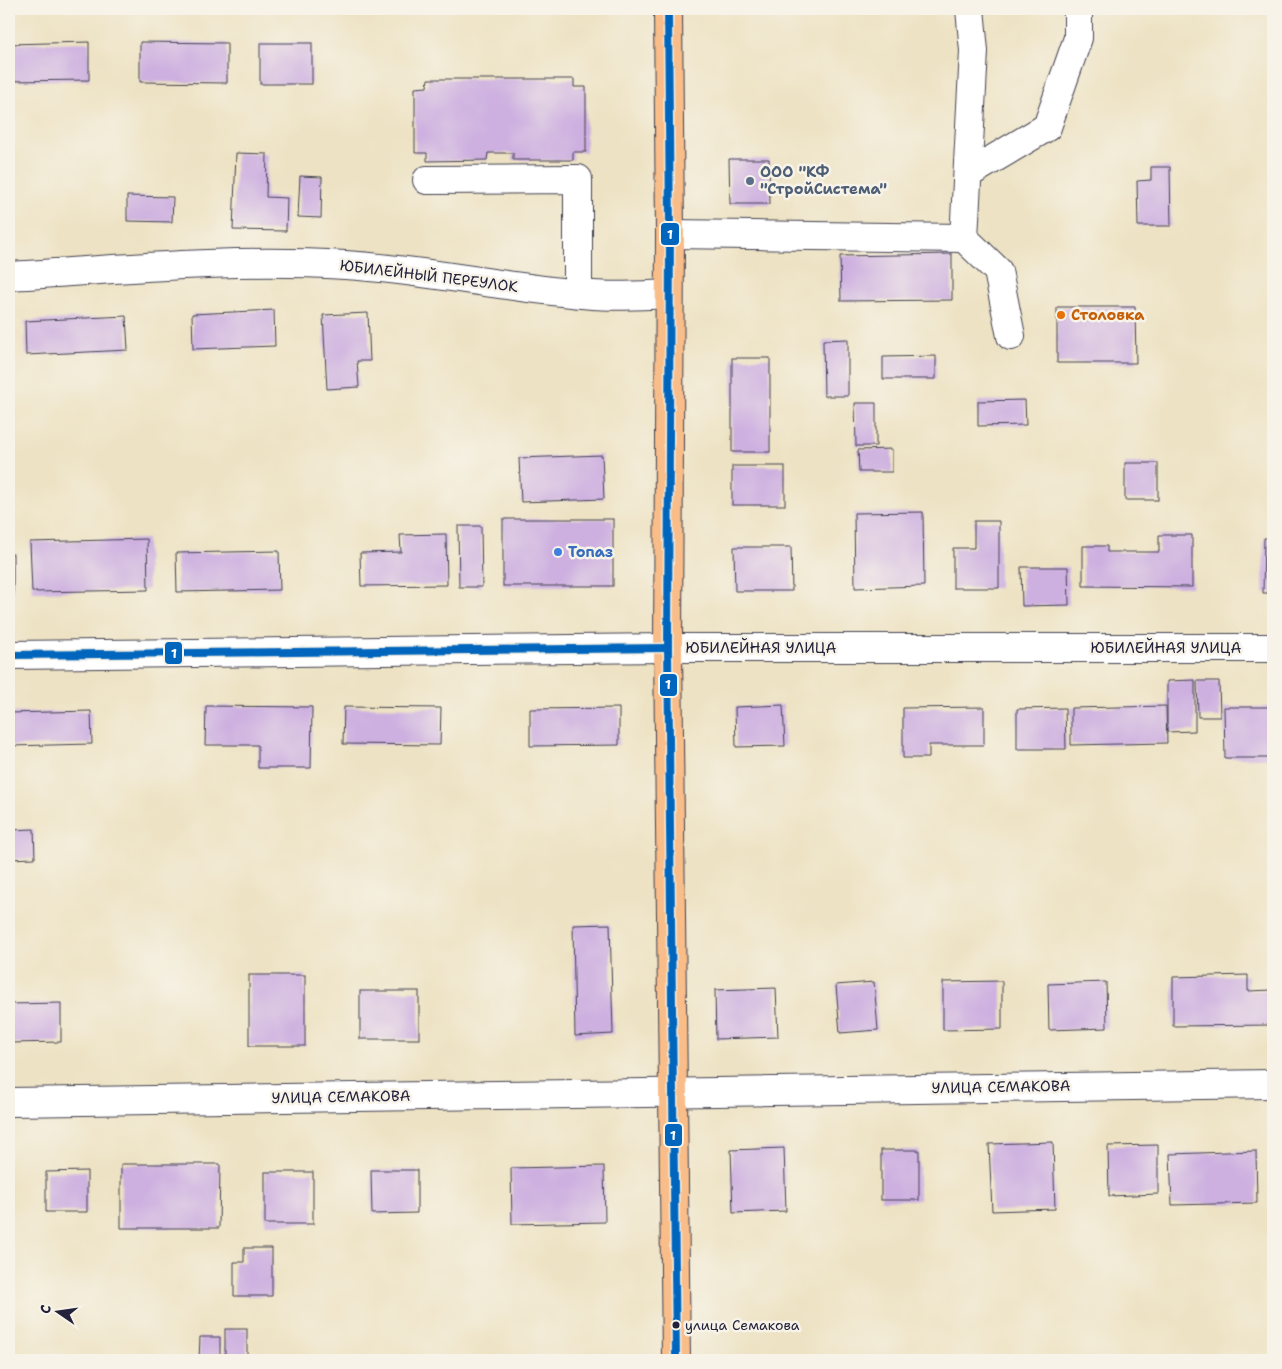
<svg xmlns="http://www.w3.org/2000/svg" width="1282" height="1369" font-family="'Shantell Sans',sans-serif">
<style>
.building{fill:#cdb0e0}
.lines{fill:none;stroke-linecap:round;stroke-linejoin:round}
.minor-casing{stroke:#403f4f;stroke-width:30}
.major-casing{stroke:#403f4f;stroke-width:30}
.minor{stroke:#fff;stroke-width:28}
.major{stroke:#f8bd89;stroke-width:28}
.bus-1-casing{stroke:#f7f3e8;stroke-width:11}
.bus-1{stroke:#0065bd;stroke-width:8}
.service-dot{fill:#5c6f8a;stroke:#f7f3e8;stroke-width:2}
.food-dot{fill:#e8710a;stroke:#f7f3e8;stroke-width:2}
.shop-dot{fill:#3f7fe0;stroke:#f7f3e8;stroke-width:2}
.bus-dot{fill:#22223b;stroke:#f7f3e8;stroke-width:2}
.labels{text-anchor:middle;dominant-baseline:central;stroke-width:5;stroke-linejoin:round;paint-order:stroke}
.bus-label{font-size:14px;fill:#22223b;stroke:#f7f3e8;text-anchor:start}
.service-label{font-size:15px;font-weight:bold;fill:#4e5e75;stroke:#f7f3e8;text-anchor:start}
.street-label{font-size:15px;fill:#22223b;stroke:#f7f3e8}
.food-label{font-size:15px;font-weight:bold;fill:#c56008;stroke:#f7f3e8;text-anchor:start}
.shop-label{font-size:15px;font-weight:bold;fill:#366cbe;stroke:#f7f3e8;text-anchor:start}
.line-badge{stroke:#f7f3e8;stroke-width:2}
.badge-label{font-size:14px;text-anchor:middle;font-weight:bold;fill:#fff}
</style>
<rect width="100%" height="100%" fill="#f7f3e8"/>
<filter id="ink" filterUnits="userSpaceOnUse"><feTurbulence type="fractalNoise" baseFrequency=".02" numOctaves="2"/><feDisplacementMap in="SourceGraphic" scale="10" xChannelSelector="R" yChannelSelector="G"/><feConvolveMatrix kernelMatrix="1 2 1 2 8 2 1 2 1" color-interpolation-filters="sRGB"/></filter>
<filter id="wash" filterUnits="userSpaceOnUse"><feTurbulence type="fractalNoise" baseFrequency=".0096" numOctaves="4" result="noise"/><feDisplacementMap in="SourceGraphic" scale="20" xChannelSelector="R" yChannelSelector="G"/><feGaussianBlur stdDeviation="1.12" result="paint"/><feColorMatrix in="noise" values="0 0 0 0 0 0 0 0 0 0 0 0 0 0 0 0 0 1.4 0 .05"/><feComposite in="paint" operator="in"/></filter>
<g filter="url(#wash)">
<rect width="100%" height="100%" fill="#ede2c3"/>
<g id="blocks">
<g class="building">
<path d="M 89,42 L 89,80 L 9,81 L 9,44 Z"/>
<path d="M 140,42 L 227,43 L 227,83 L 140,82 Z"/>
<rect x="260" y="43" width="52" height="41"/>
<path d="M 428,79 L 574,79 L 574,87 L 586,87 L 586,152 L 573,152 L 573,160 L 513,160 L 513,153 L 488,153 L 487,160 L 427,161 L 427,153 L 415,153 L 415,88 L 427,87 Z"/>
<path d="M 236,153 L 267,154 L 266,197 L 287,198 L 286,231 L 233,230 Z"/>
<path d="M 729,159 L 769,159 L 770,204 L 730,204 Z"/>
<path d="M 1151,167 L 1170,167 L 1171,226 L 1138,226 L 1137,181 L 1151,180 Z"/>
<path d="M 300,176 L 322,177 L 321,218 L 298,217 Z"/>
<path d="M 127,196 L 173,197 L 172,222 L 127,221 Z"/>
<path d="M 952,254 L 952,300 L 841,301 L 840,256 Z"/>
<path d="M 1057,307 L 1135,307 L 1136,363 L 1057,363 Z"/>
<path d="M 274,310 L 275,346 L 193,349 L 192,314 Z"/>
<path d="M 368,313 L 370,361 L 357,361 L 359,387 L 327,389 L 323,315 Z"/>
<path d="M 126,316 L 128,350 L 26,355 L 25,321 Z"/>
<path d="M 848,339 L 848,396 L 824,396 L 823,340 Z"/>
<path d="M 936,356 L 936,379 L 883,379 L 883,357 Z"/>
<rect x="732" y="358" width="38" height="94"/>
<path d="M 1025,400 L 1026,425 L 978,426 L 978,401 Z"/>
<path d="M 855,403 L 876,403 L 876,446 L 856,446 Z"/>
<path d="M 892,449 L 892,472 L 859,472 L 858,450 Z"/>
<path d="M 602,455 L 604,499 L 521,502 L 519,458 Z"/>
<rect x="1125" y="463" width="33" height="37"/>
<rect x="732" y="466" width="53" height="39"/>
<path d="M 923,512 L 924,586 L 855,588 L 854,513 Z"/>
<rect x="503" y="519" width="110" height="67"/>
<path d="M 974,521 L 999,521 L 999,588 L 953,588 L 953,548 L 974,548 Z"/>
<path d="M 458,526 L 481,526 L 482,587 L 459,587 Z"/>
<path d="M 446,534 L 447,585 L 361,586 L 360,553 L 401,552 L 400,535 Z"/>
<path d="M 1159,535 L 1192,535 L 1192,587 L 1083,586 L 1083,546 L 1107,546 L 1107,552 L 1159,552 Z"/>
<path d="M 1264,538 L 1273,538 L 1273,593 L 1263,593 Z"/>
<path d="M 147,539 L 148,590 L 32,592 L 30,542 Z"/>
<path d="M 734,547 L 791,547 L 792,591 L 735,591 Z"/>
<path d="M 279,551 L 280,590 L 177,592 L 176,553 Z"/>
<rect x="9" y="554" width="4" height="38"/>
<path d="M 1021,567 L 1068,567 L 1069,605 L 1022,606 Z"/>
<path d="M 1195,680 L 1195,731 L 1167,732 L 1167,681 Z"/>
<path d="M 1197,681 L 1219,681 L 1220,717 L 1198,717 Z"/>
<path d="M 783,705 L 785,746 L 736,747 L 735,707 Z"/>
<path d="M 206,706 L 312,707 L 311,768 L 258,768 L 258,745 L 205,745 Z"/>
<path d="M 1166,706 L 1167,743 L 1071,745 L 1071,708 Z"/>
<path d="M 344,707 L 441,708 L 440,745 L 343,744 Z"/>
<path d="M 984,707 L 984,745 L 929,745 L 929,758 L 903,758 L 903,708 Z"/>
<path d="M 1224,707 L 1273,707 L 1273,758 L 1225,758 Z"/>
<path d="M 619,708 L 619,745 L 530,746 L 530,709 Z"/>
<path d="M 1065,708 L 1066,749 L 1017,749 L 1017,709 Z"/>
<path d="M 91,711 L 92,744 L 9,746 L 9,713 Z"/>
<path d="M 34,829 L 35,858 L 9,859 L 9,830 Z"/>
<path d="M 610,924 L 613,1034 L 575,1036 L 573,925 Z"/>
<rect x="249" y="975" width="56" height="71"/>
<path d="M 1248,975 L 1248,991 L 1273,990 L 1273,1025 L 1173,1026 L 1173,977 Z"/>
<path d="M 1002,981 L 1002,1029 L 943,1030 L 943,982 Z"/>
<path d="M 874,982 L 878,1030 L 840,1033 L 836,985 Z"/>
<path d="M 1106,982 L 1107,1028 L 1049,1030 L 1048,984 Z"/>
<path d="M 776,988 L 778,1037 L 716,1039 L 715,990 Z"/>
<rect x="360" y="991" width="59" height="48"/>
<path d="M 61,1003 L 61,1042 L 9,1043 L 9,1004 Z"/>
<path d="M 1053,1142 L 1055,1209 L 992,1211 L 989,1144 Z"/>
<path d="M 1158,1145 L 1158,1194 L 1109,1196 L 1108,1146 Z"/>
<path d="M 784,1148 L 786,1211 L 733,1213 L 731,1150 Z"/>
<rect x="881" y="1150" width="38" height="50"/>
<path d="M 1256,1151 L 1257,1203 L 1172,1205 L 1170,1154 Z"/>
<path d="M 121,1164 L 220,1164 L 219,1228 L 121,1228 Z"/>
<path d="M 604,1166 L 605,1222 L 512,1224 L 511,1168 Z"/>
<path d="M 371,1170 L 417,1170 L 417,1213 L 372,1214 Z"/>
<path d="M 87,1171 L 87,1212 L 46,1212 L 46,1172 Z"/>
<rect x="265" y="1172" width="48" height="52"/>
<path d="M 244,1248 L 272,1248 L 272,1296 L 234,1296 L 234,1262 L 244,1262 Z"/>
<rect x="225" y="1329" width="22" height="31"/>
<path d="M 200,1337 L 220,1337 L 220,1360 L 199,1360 Z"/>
</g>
</g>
</g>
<g filter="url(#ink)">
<use href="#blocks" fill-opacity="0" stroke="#403f4f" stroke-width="1"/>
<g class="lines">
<defs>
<g id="minor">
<path d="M 968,174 L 1047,127 L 1078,38 L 1078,9"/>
<path d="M 427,180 L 578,179 L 578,293"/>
<path d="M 670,234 L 964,238 L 998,271 L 1011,336"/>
<path d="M 964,238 L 974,51 L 970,9"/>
<path d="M 9,276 C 121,269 233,258 345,265 C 429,270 510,289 593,295 C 619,297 644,295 669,294"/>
<path d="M 9,655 L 668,648 L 1273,648"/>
<path d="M 9,1102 L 1273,1084"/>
</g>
<path id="major" d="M 668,9 L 670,234 L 668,648 L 676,1360"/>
</defs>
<use href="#minor" class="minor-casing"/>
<use href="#major" class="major-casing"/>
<use href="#minor" class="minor"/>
<use href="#major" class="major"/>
<defs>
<g id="bus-1">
<path d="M 668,9 L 670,234 L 668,648 L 676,1360"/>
<path d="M 9,655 L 668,648"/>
</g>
</defs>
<use href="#bus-1" class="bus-1-casing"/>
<use href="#bus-1" class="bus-1"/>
</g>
</g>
<circle class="service-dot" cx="750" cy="181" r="5"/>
<circle class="food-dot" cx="1061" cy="315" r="5"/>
<circle class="shop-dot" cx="558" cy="552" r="5"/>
<circle class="bus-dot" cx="676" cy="1325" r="4.5"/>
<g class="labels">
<g class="bus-label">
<text x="685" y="1325">улица Семакова</text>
</g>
<g class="service-label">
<text x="760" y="172">ООО "КФ<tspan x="760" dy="17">"СтройСистема"</tspan></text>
</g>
<g class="street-label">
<text transform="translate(429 276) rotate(7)">ЮБИЛЕЙНЫЙ ПЕРЕУЛОК</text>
<text x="761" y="648">ЮБИЛЕЙНАЯ УЛИЦА</text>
<text x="1166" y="648">ЮБИЛЕЙНАЯ УЛИЦА</text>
<text transform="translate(1001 1087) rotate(-1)">УЛИЦА СЕМАКОВА</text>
<text transform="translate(341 1097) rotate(-1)">УЛИЦА СЕМАКОВА</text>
</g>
<g class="food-label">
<text x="1071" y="315">Столовка</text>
</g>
<g class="shop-label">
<text x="568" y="552">Топаз</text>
</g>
</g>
<g class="line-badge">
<rect x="660" y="222" width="20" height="24" rx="5" fill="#0065bd"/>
<rect x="164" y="641" width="19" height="24" rx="5" fill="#0065bd"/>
<rect x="659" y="673" width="19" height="24" rx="5" fill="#0065bd"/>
<rect x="664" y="1123" width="19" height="24" rx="5" fill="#0065bd"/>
</g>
<g class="badge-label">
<text x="670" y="239">1</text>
<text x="174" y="658">1</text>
<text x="668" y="689">1</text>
<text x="673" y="1140">1</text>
</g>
<rect width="1282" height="1369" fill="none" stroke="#f7f3e8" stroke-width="30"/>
<g transform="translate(58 1312) rotate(283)" stroke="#f7f3e8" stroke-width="4" paint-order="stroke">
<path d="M0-4L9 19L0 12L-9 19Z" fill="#22223b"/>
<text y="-8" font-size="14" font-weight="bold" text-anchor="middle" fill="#22223b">С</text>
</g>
</svg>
